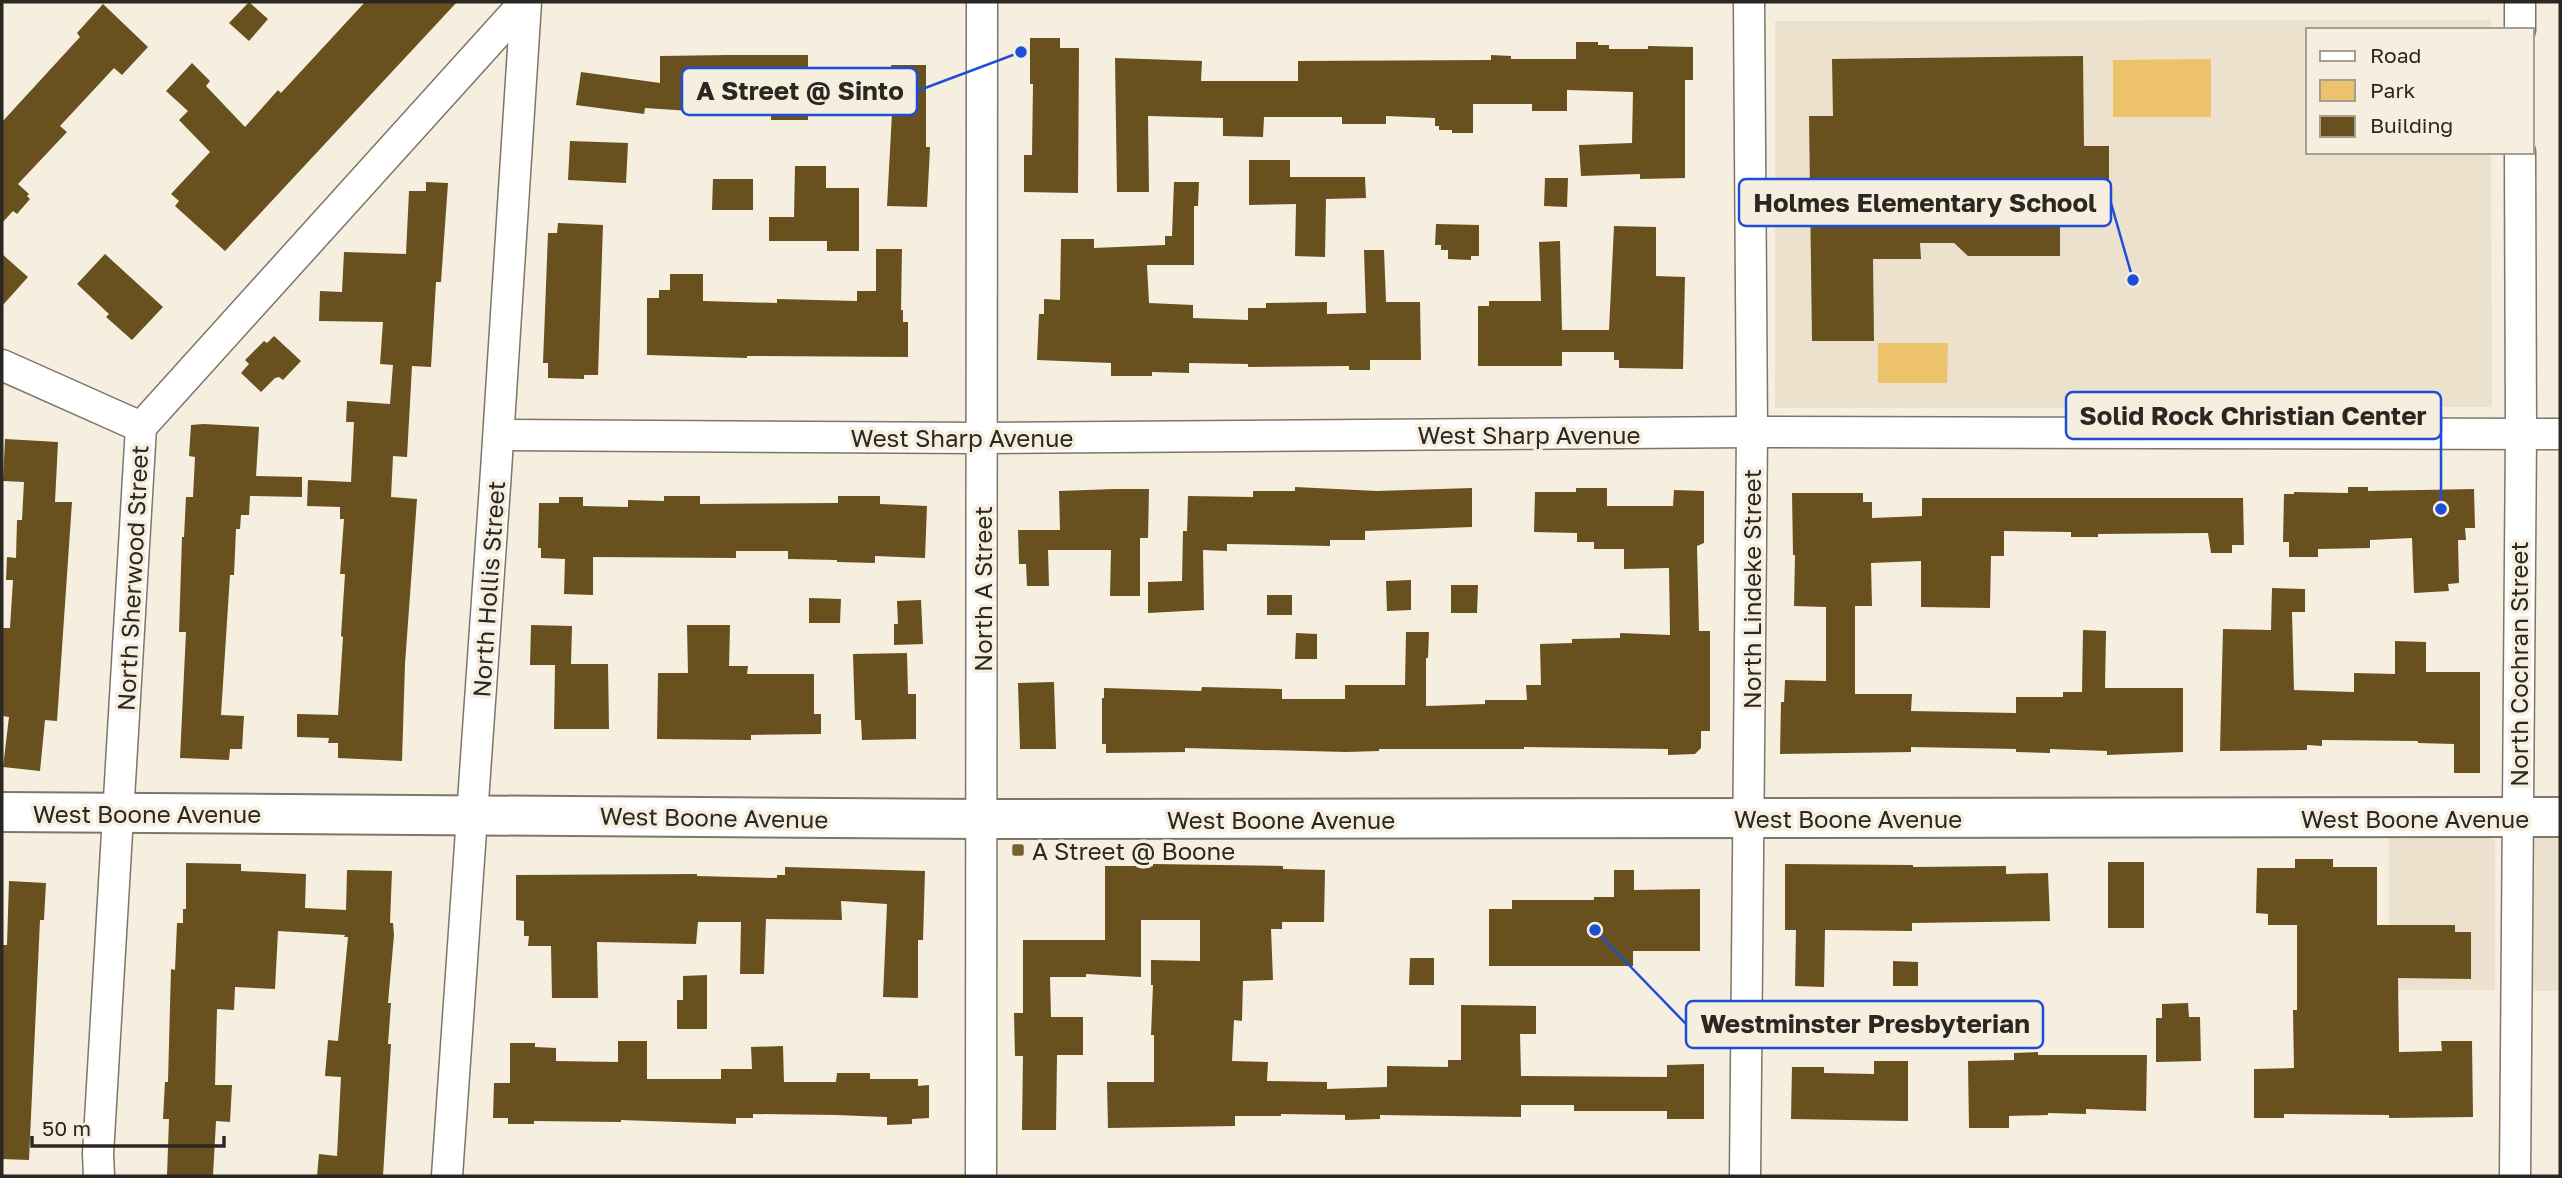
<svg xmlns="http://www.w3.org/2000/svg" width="2562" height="1178" font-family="'Golos Text',sans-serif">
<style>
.built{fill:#ece1cc}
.green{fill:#ecc26a}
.building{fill:#68511f}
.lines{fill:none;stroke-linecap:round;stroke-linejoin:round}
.minor-casing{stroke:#7d7669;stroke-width:33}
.major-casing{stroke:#7d7669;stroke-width:42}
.minor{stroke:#fff;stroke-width:30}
.major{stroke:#fff;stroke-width:38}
.poi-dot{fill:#786131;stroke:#f6eedf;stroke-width:2.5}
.labels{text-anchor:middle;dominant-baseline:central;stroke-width:7;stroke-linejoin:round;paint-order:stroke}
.street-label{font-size:24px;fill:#2b2823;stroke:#f6eedf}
.poi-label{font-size:24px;fill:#2b2823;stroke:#f6eedf;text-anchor:start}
.leader{fill:none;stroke:#1d4ed8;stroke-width:2.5}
.callout-dot{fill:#1d4ed8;stroke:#f6eedf;stroke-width:2.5}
.callout{fill:#f6eedf;stroke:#1d4ed8;stroke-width:2.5}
.callout-label{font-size:26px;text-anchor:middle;font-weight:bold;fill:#2b2823}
</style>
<rect width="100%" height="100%" fill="#f6eedf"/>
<g class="built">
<path d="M 2491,20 L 2491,30 L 2308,30 L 2308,152 L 2491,152 L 2492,407 L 1775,408 L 1775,21 Z"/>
<path d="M 2560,833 L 2560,991 L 2531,991 L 2531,844 L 2537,835 Z"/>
<path d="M 2389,835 L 2491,836 L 2495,840 L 2495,990 L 2389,990 Z"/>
</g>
<g class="green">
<path d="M 2211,59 L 2211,117 L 2113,117 L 2113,60 Z"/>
<path d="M 1878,343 L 1948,343 L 1947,383 L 1878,383 Z"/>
</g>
<g class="building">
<path d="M 249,2 L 268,19 L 249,41 L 229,23 Z"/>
<path d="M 365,2 L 457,2 L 225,251 L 175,206 L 179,201 L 171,194 L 210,152 L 179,120 L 188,111 L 166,91 L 192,63 L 210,81 L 206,86 L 245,127 L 278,90 L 281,93 Z"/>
<path d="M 103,4 L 148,47 L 122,75 L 114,68 L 60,126 L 67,132 L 18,184 L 29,194 L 27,196 L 30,199 L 17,214 L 13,211 L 2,223 L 2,122 L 80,37 L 77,33 Z"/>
<path d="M 1030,38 L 1060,38 L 1060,48 L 1079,48 L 1078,193 L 1024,192 L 1024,155 L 1032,155 L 1033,84 L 1030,84 Z"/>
<path d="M 1576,42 L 1598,42 L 1598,45 L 1609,45 L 1609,49 L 1648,49 L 1648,46 L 1693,47 L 1693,80 L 1685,80 L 1685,178 L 1640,179 L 1640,174 L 1581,176 L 1579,145 L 1632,143 L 1633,92 L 1567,90 L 1567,111 L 1532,111 L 1532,104 L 1473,104 L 1473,133 L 1452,133 L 1452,130 L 1439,130 L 1439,126 L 1435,126 L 1435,118 L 1386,116 L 1386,124 L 1342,124 L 1342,117 L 1264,117 L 1263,137 L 1223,136 L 1223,118 L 1148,116 L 1149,192 L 1117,192 L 1115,58 L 1202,61 L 1201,81 L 1298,81 L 1298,61 L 1491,60 L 1491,55 L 1511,56 L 1511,59 L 1576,59 Z"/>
<path d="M 728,55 L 808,55 L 808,90 L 892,92 L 891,65 L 926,65 L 926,147 L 930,147 L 927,207 L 887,206 L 892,113 L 808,112 L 808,120 L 771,120 L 771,111 L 689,108 L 690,111 L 645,108 L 644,114 L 576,105 L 581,72 L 660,83 L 660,56 Z"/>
<path d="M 2083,56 L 2084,146 L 2109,146 L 2109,216 L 2060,219 L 2060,256 L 1968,256 L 1954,243 L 1920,243 L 1921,259 L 1873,259 L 1874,341 L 1812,341 L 1809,116 L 1833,116 L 1832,59 Z"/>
<path d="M 570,141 L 628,143 L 626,183 L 568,180 Z"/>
<path d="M 1249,160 L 1290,160 L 1290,177 L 1365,177 L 1366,198 L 1326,199 L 1325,257 L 1295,256 L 1296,204 L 1249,205 Z"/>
<path d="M 795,166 L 826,166 L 826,188 L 859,188 L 859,251 L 827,251 L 827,241 L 769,241 L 769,217 L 794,217 Z"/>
<path d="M 1545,178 L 1568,178 L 1567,207 L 1544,206 Z"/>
<path d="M 713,179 L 753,179 L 753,210 L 712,210 Z"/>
<path d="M 426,182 L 448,183 L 441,282 L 436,282 L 431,367 L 412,366 L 407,457 L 393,456 L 391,497 L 417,499 L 405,664 L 402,761 L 338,758 L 338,743 L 328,743 L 329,738 L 297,737 L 297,714 L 338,715 L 343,637 L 341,636 L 345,574 L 340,574 L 344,519 L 340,519 L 340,507 L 307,506 L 308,480 L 351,482 L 354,422 L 346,422 L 347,401 L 390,404 L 393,365 L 380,364 L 383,322 L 319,321 L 320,291 L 342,292 L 344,252 L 406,254 L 409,191 L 426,191 Z"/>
<path d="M 1174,182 L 1199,182 L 1198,206 L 1194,206 L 1194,265 L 1147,265 L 1149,303 L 1193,305 L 1193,318 L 1248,320 L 1248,308 L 1266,308 L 1266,303 L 1327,302 L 1327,314 L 1366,313 L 1364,250 L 1384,250 L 1386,302 L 1420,302 L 1421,360 L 1370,360 L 1370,370 L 1349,370 L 1349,366 L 1248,367 L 1248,364 L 1189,363 L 1189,373 L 1152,372 L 1152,376 L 1111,376 L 1111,363 L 1037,360 L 1039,314 L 1044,314 L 1044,299 L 1060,300 L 1061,239 L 1094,239 L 1094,248 L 1165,245 L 1165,236 L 1172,236 Z"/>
<path d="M 558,223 L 603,225 L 598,375 L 584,375 L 584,379 L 548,378 L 548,363 L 543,363 L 548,233 L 557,233 Z"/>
<path d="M 1436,224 L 1479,225 L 1479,256 L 1471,256 L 1471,260 L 1448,259 L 1448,250 L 1441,250 L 1441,245 L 1435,245 Z"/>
<path d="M 1614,226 L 1656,227 L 1656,276 L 1685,277 L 1683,369 L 1619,368 L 1619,360 L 1614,360 L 1614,352 L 1562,352 L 1562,366 L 1478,366 L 1478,306 L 1489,306 L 1489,301 L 1541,301 L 1539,242 L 1560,241 L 1562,330 L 1609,330 Z"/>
<path d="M 876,249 L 902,249 L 901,310 L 903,310 L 903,322 L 908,322 L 908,357 L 747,356 L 747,358 L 647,355 L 647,298 L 659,298 L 659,290 L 670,290 L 670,274 L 703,274 L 703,301 L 777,303 L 777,299 L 857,301 L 857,291 L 876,291 Z"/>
<path d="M 2,254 L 28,277 L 2,306 Z"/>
<path d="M 105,254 L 163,307 L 132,340 L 106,317 L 109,314 L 77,284 Z"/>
<path d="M 274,336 L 301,361 L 283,380 L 279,377 L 275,378 L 261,392 L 241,373 L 249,364 L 245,360 L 264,341 L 267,343 Z"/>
<path d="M 203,424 L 259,427 L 256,476 L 302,477 L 302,497 L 250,496 L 249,515 L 241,515 L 240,529 L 236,529 L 234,575 L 230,575 L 221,715 L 244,716 L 242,749 L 230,749 L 229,760 L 180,758 L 186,632 L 179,632 L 182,537 L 184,537 L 186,497 L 193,497 L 195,457 L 189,456 L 191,425 Z"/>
<path d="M 5,439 L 58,442 L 55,502 L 72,502 L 57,721 L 45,720 L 40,771 L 3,767 L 9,717 L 2,716 L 2,628 L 10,628 L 13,580 L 6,580 L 7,557 L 16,558 L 17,520 L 22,520 L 24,482 L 3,481 Z"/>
<path d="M 1295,487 L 1377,491 L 1472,488 L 1472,527 L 1365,531 L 1365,540 L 1330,540 L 1330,546 L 1227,544 L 1227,551 L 1203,550 L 1204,610 L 1148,613 L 1148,582 L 1182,581 L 1183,531 L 1187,531 L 1188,496 L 1253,497 L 1253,491 L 1295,491 Z"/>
<path d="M 2348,487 L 2368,487 L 2368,491 L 2474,489 L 2475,528 L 2465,528 L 2466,540 L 2458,540 L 2459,583 L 2448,584 L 2449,591 L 2414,593 L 2412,538 L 2370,540 L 2370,548 L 2318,549 L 2318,557 L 2289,557 L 2289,542 L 2283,542 L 2284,494 L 2294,494 L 2294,492 L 2348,493 Z"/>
<path d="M 1576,488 L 1607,488 L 1607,506 L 1673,506 L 1674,490 L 1704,491 L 1704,543 L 1697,546 L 1699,631 L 1710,631 L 1710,731 L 1701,731 L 1701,748 L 1695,754 L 1668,755 L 1668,749 L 1524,747 L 1524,749 L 1379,749 L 1379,751 L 1346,752 L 1185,748 L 1185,752 L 1106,753 L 1106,744 L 1102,744 L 1102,698 L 1104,698 L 1104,688 L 1201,691 L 1202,687 L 1282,689 L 1282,699 L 1345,699 L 1345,685 L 1405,685 L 1406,632 L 1429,632 L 1428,658 L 1426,658 L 1426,706 L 1485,704 L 1485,700 L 1527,700 L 1526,685 L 1541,685 L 1540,644 L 1572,643 L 1572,639 L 1620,638 L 1620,633 L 1670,635 L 1669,568 L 1624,569 L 1624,549 L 1594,549 L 1594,542 L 1577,542 L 1577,533 L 1534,532 L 1535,492 L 1576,492 Z"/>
<path d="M 1114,489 L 1149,489 L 1148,538 L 1140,538 L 1140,596 L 1110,596 L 1111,550 L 1048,550 L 1049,586 L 1027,586 L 1026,564 L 1019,564 L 1018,530 L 1060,530 L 1059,491 Z"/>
<path d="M 1792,493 L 1863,493 L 1863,502 L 1872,502 L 1872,518 L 1922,516 L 1922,498 L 2243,498 L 2244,545 L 2232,545 L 2232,553 L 2211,553 L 2208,533 L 2098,534 L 2098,537 L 2071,537 L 2071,532 L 2004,531 L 2004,556 L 1991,556 L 1990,608 L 1921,607 L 1921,561 L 1871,563 L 1872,606 L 1855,606 L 1855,694 L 1912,694 L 1911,711 L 2016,713 L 2016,697 L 2063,697 L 2063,692 L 2082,692 L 2083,630 L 2106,631 L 2105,688 L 2183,688 L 2183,752 L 2107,755 L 2107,751 L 2050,749 L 2050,753 L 2016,752 L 2016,749 L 1911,747 L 1911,752 L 1780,754 L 1781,702 L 1784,702 L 1785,680 L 1826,681 L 1826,607 L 1794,606 L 1795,555 L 1793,555 Z"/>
<path d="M 664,496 L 700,496 L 700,504 L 838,503 L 838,496 L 880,496 L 880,504 L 927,506 L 925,558 L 875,556 L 875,563 L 837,562 L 837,560 L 788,559 L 788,551 L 736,551 L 736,558 L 593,557 L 593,595 L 564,594 L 565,559 L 541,558 L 541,548 L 538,548 L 539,503 L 559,503 L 559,497 L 583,497 L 583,506 L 628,507 L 628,500 L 664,501 Z"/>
<path d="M 1411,580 L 1411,610 L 1387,611 L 1386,581 Z"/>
<path d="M 1451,585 L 1478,585 L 1477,613 L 1451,613 Z"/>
<path d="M 2272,588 L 2305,589 L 2305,612 L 2292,612 L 2294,690 L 2354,692 L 2354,673 L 2395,674 L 2395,641 L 2426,642 L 2426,672 L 2480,672 L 2480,773 L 2454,773 L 2454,744 L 2418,743 L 2418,741 L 2322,740 L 2322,746 L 2307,745 L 2307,750 L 2220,751 L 2223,629 L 2271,630 Z"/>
<rect x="1267" y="595" width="25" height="20"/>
<path d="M 809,598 L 841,599 L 840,623 L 809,623 Z"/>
<path d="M 921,600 L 923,644 L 894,645 L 894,624 L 898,624 L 897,601 Z"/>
<path d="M 531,625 L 572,626 L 571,664 L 608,664 L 609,729 L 554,729 L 555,665 L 530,665 Z"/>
<path d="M 687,625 L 730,625 L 729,666 L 748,666 L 747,674 L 814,674 L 814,714 L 821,714 L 821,734 L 751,735 L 751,740 L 657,739 L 658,673 L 688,673 Z"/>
<path d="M 1296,633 L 1317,634 L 1317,659 L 1295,659 Z"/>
<path d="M 907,653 L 908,694 L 916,694 L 916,739 L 862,740 L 861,720 L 855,720 L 853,654 Z"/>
<path d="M 1054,682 L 1056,749 L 1020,749 L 1018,683 Z"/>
<path d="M 2295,859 L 2333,859 L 2333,867 L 2377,867 L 2377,925 L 2455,925 L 2455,932 L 2471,932 L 2471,979 L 2398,978 L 2399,1052 L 2442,1051 L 2441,1041 L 2472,1041 L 2473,1117 L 2389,1118 L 2389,1115 L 2284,1114 L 2284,1118 L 2254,1118 L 2254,1069 L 2294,1068 L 2293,1010 L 2297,1010 L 2297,925 L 2268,925 L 2268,914 L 2256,913 L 2257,868 L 2295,868 Z"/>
<rect x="2108" y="862" width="36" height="66"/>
<path d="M 186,863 L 241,864 L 241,871 L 306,874 L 305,908 L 346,910 L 347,870 L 392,871 L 390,923 L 393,923 L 394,935 L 388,1003 L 391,1003 L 388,1044 L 391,1044 L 383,1176 L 317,1176 L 319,1154 L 337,1156 L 341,1077 L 325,1076 L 328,1040 L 338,1041 L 348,937 L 344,937 L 345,935 L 278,931 L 275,989 L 235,987 L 234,1010 L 217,1009 L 215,1085 L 232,1085 L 230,1122 L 216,1121 L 213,1176 L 167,1176 L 169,1119 L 163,1119 L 165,1082 L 168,1082 L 171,969 L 175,970 L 177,923 L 183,923 L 183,909 L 186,909 Z"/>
<path d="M 1153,864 L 1283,866 L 1283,869 L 1325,870 L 1324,922 L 1282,922 L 1282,929 L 1271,929 L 1273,980 L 1243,981 L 1242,1021 L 1234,1020 L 1232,1061 L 1268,1062 L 1267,1081 L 1327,1082 L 1327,1089 L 1387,1087 L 1387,1066 L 1448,1067 L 1448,1060 L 1461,1060 L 1461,1005 L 1536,1006 L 1536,1034 L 1520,1034 L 1521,1076 L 1667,1077 L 1667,1065 L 1704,1064 L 1704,1119 L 1667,1119 L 1667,1111 L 1574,1111 L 1574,1105 L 1521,1105 L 1521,1117 L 1380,1115 L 1380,1119 L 1345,1120 L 1345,1115 L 1281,1114 L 1281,1116 L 1235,1116 L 1235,1126 L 1108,1128 L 1107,1082 L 1154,1082 L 1154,1035 L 1151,1035 L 1153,985 L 1151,985 L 1151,960 L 1200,961 L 1200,920 L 1141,920 L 1141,977 L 1086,974 L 1086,977 L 1050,977 L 1051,1017 L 1083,1017 L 1083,1055 L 1057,1055 L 1056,1130 L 1022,1130 L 1023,1056 L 1015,1056 L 1014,1013 L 1023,1013 L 1023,940 L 1105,940 L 1105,866 L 1153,866 Z"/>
<path d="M 1785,864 L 1913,865 L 1913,867 L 2006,866 L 2006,874 L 2048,873 L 2050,921 L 1912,923 L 1912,931 L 1825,930 L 1824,987 L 1795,986 L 1796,930 L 1785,930 Z"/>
<path d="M 785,867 L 925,871 L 923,940 L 918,940 L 918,998 L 883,997 L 887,904 L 841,901 L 842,920 L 766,919 L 764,974 L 740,974 L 741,922 L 698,922 L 696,944 L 597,942 L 598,998 L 552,998 L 551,946 L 528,946 L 529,936 L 524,936 L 524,921 L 516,920 L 516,875 L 697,874 L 697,876 L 777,878 L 777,875 L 785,875 Z"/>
<path d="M 1614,870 L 1634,870 L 1634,890 L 1700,889 L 1700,951 L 1633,951 L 1633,966 L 1489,966 L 1489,909 L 1512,909 L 1512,900 L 1594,900 L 1594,897 L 1614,897 Z"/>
<path d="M 9,881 L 46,883 L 44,920 L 40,920 L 29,1160 L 2,1159 L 2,945 L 7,945 Z"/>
<path d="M 1410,958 L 1434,958 L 1434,985 L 1409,985 Z"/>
<path d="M 1893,961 L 1918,962 L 1918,986 L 1893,986 Z"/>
<path d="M 707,975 L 707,1029 L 677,1029 L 677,1000 L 683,1000 L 683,976 Z"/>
<path d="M 2188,1003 L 2189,1017 L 2200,1017 L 2201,1061 L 2156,1062 L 2156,1018 L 2162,1018 L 2162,1004 Z"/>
<path d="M 618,1041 L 647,1041 L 647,1079 L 721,1079 L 721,1069 L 752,1069 L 751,1047 L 783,1046 L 784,1082 L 836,1082 L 837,1073 L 870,1073 L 870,1079 L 918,1079 L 918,1086 L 929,1085 L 929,1118 L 912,1119 L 912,1124 L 887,1125 L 887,1117 L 836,1115 L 753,1114 L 753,1118 L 736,1118 L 736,1124 L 621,1120 L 621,1122 L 534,1121 L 534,1124 L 508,1124 L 508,1118 L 493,1118 L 494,1083 L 510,1083 L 510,1043 L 535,1043 L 535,1047 L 556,1048 L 556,1061 L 618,1062 Z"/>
<path d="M 2038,1052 L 2038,1055 L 2147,1055 L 2146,1111 L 2086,1109 L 2086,1114 L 2048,1113 L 2048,1115 L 2009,1116 L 2009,1128 L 1969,1128 L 1968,1061 L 2014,1060 L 2014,1053 Z"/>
<path d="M 1874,1061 L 1908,1061 L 1908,1121 L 1791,1119 L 1792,1067 L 1824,1067 L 1824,1073 L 1874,1074 Z"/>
</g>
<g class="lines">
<defs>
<g id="minor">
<path d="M 2520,2 L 2520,30"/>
<path d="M 2,365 L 141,427"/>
<path d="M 499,435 L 982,438 L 1752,432 L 2560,434"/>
<path d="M 99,1176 L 98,1154 L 141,427 L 525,2"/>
<path d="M 447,1176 L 496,471 L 526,2"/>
<path d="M 981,1176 L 982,2"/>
<path d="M 1745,1176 L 1752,432 L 1749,2"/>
<path d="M 2515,1176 L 2521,435 L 2520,152"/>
</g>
<path id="major" d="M 2,812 L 982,819 L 2560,817"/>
</defs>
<use href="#minor" class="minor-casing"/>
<use href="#major" class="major-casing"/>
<use href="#minor" class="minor"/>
<use href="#major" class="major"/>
</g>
<rect class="poi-dot" x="1011" y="843" width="14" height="14" rx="3.5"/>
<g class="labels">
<g class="street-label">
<text x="1529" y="434">West Sharp Avenue</text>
<text x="962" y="437">West Sharp Avenue</text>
<text transform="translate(132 578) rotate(-87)">North Sherwood Street</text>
<text transform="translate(488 589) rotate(-86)">North Hollis Street</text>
<text transform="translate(982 589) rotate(-90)">North A Street</text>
<text transform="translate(1751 589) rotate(-90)">North Lindeke Street</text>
<text transform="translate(2518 664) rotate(-90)">North Cochran Street</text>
<text x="147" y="813">West Boone Avenue</text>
<text transform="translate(714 817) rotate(1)">West Boone Avenue</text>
<text x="1848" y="818">West Boone Avenue</text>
<text x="2415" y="818">West Boone Avenue</text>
<text x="1281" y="819">West Boone Avenue</text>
</g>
<g class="poi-label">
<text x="1032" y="850">A Street @ Boone</text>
</g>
</g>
<path class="leader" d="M1021 52L917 91M2133 280L2111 203M2441 509L2441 416M1595 930L1686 1024"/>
<g class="callout-dot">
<circle cx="1021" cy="52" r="7"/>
<circle cx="2133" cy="280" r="7"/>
<circle cx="2441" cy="509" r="7"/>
<circle cx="1595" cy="930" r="7"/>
</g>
<g class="callout">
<rect x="682" y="68" width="235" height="47" rx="7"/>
<rect x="1739" y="179" width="372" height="47" rx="7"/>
<rect x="2066" y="392" width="375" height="47" rx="7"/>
<rect x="1686" y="1001" width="357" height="47" rx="7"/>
</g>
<g class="callout-label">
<text x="800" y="100">A Street @ Sinto</text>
<text x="1925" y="212">Holmes Elementary School</text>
<text x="2253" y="425">Solid Rock Christian Center</text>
<text x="1865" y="1033">Westminster Presbyterian</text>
</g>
<rect width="2562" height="1178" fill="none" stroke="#2b2823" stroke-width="7"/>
<rect x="2306" y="28" width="228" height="126" fill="#f6eedf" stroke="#a59f94" stroke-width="2"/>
<rect x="2320" y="51" width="35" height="10" fill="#ffffff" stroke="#a59f94" stroke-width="2"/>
<text x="2370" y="63" font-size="21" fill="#2b2823">Road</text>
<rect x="2320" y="80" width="35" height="21" fill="#ecc26a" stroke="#a59f94" stroke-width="2"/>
<text x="2370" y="98" font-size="21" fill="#2b2823">Park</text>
<rect x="2320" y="116" width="35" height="21" fill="#68511f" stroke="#a59f94" stroke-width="2"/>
<text x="2370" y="133" font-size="21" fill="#2b2823">Building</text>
<path d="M32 1136v10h192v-10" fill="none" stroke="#2b2823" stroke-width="3.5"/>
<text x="42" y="1136" font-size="21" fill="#2b2823" stroke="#f6eedf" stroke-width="5" paint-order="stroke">50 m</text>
</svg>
